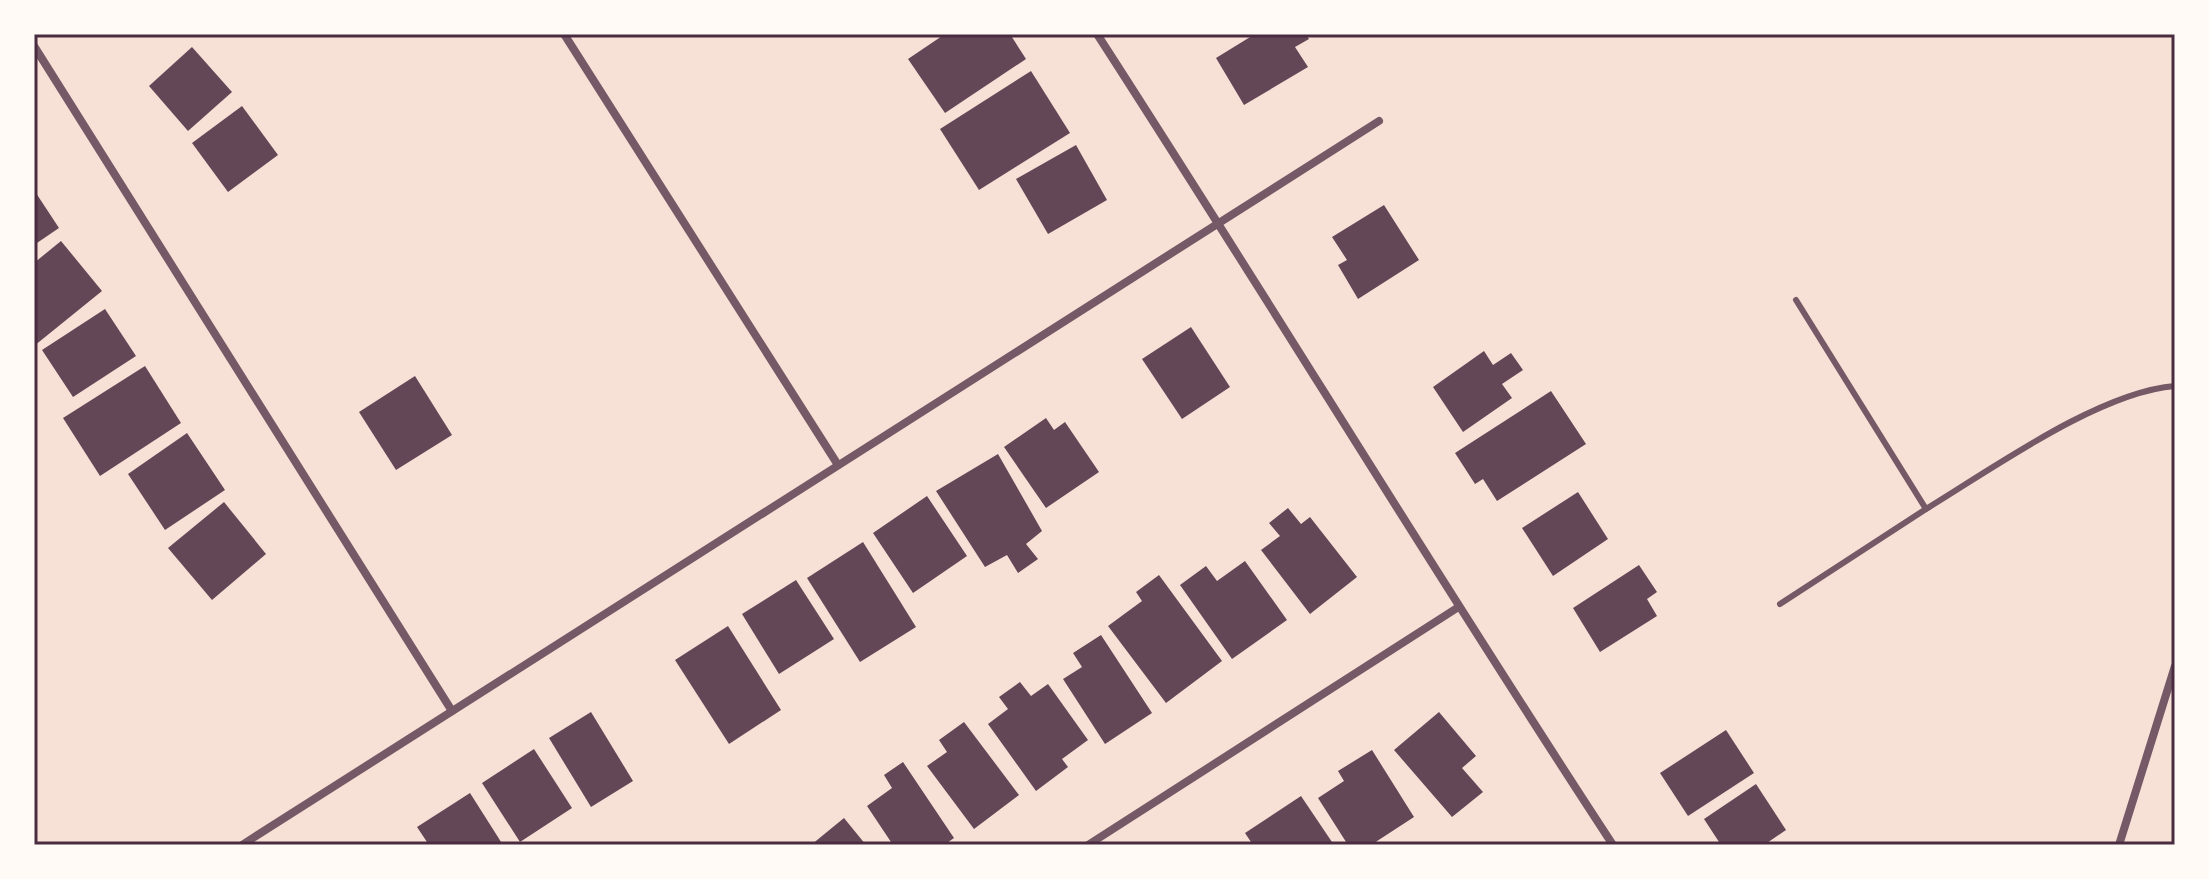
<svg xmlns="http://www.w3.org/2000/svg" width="2209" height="879" font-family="Inter,sans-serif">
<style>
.building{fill:#644757}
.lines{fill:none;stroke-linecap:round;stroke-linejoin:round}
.service{stroke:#755966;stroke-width:6}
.minor{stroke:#755966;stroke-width:8}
.neatline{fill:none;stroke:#4a2c40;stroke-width:3}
</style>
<rect width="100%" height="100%" fill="#f7e1d7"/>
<g class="building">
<path d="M 945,34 L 1010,34 L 1026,59 L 945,113 L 908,59 Z"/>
<path d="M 1255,34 L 1306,34 L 1309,39 L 1295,47 L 1308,67 L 1244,105 L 1216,58 Z"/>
<path d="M 192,47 L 232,92 L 188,131 L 149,86 Z"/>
<path d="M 1031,71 L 1070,133 L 979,190 L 940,129 Z"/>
<path d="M 242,106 L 278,155 L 228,192 L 192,143 Z"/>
<path d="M 1076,145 L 1107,200 L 1048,234 L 1016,179 Z"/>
<path d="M 34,190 L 59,228 L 34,245 Z"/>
<path d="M 1384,205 L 1419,260 L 1358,299 L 1338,265 L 1347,260 L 1332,237 Z"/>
<path d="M 61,241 L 102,291 L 34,346 L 34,263 Z"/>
<path d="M 105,309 L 136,356 L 73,397 L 42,350 Z"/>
<path d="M 1191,327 L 1230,387 L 1182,419 L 1142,359 Z"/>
<path d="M 1484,351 L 1493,365 L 1511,353 L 1523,370 L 1502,384 L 1512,398 L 1463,432 L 1433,387 Z"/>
<path d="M 145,366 L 181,423 L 100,476 L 63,418 Z"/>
<path d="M 415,376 L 452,435 L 396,470 L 359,412 Z"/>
<path d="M 1551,391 L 1586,444 L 1497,501 L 1483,479 L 1475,484 L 1455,453 Z"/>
<path d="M 1046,418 L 1054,430 L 1065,422 L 1099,472 L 1046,508 L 1004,447 Z"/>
<path d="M 187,433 L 225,490 L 165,530 L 128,474 Z"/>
<path d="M 998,454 L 1042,531 L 1026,544 L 1038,559 L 1018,573 L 1007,555 L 985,567 L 936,491 Z"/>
<path d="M 1578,492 L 1608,539 L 1553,576 L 1522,528 Z"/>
<path d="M 927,496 L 967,556 L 913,593 L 873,533 Z"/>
<path d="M 224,502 L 266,554 L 212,600 L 168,548 Z"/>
<path d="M 1288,508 L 1301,524 L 1310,517 L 1357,577 L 1310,614 L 1261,550 L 1280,536 L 1269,523 Z"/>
<path d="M 863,542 L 916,627 L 860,662 L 807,578 Z"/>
<path d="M 1245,561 L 1287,620 L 1232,659 L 1180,585 L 1206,566 L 1217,581 Z"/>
<path d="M 1639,565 L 1657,592 L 1647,599 L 1657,616 L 1600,652 L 1573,608 Z"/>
<path d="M 1159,575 L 1222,661 L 1166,703 L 1108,626 L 1142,601 L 1136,592 Z"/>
<path d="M 796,580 L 834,639 L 779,674 L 742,614 Z"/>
<path d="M 728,626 L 781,710 L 729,744 L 675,660 Z"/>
<path d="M 1101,635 L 1152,713 L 1105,744 L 1063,679 L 1082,667 L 1073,653 Z"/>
<path d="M 1020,682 L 1031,696 L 1048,684 L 1088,740 L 1062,759 L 1068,767 L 1036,791 L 988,724 L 1008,709 L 999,697 Z"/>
<path d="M 591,712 L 633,781 L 591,807 L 549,738 Z"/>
<path d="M 1439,712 L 1476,756 L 1462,768 L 1483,792 L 1452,817 L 1394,750 Z"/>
<path d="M 964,722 L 1019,795 L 974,829 L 927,766 L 947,752 L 939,740 Z"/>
<path d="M 1726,730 L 1754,773 L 1688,816 L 1660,773 Z"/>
<path d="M 534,749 L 572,808 L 520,842 L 482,783 Z"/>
<path d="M 1372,750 L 1414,817 L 1371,845 L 1348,845 L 1318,798 L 1344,781 L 1338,771 Z"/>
<path d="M 903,762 L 954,838 L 944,845 L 893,845 L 867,806 L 892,788 L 884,775 Z"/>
<path d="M 1756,784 L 1786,830 L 1764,845 L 1721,845 L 1704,819 Z"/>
<path d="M 470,793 L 503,845 L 429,845 L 417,827 Z"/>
<path d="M 1301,796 L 1334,845 L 1253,845 L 1245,833 Z"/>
<path d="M 844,818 L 866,845 L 811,845 Z"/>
</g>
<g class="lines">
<g class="service">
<path d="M 1796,300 L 1926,509 C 1992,469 2099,392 2175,386"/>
<path d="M 1780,604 L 1926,509"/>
</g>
<g class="minor">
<path d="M 564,34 L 838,465"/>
<path d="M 1097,34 C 1271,303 1437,577 1613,845"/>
<path d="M 34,46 L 452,711"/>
<path d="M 242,845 L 1379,121"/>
<path d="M 1088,845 L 1457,608"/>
<path d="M 2119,845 L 2175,666"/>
</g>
</g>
<rect width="2209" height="879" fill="none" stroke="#fffaf5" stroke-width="72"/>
<rect x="36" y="36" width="2137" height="807" class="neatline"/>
</svg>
